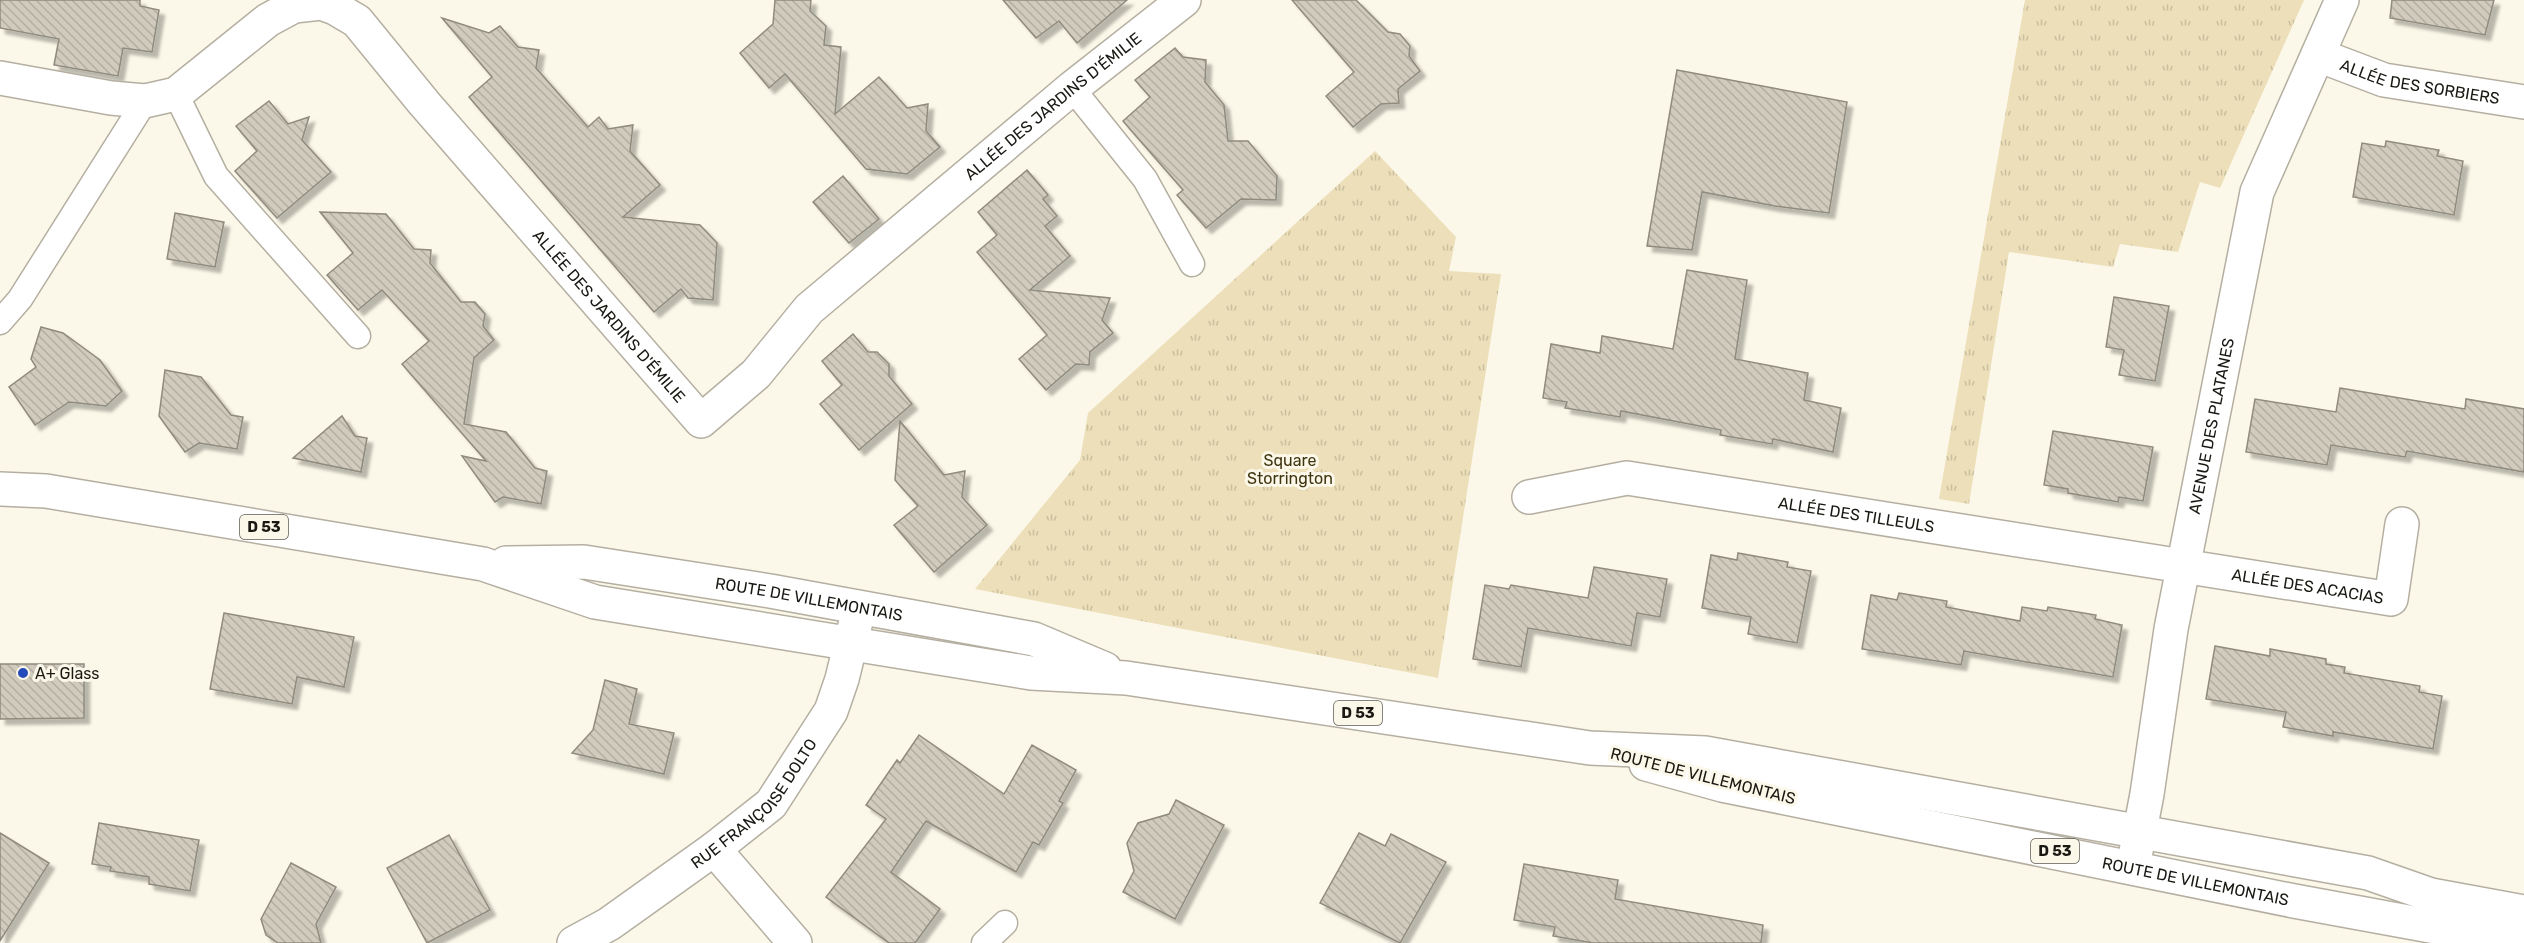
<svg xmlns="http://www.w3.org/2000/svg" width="2524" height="943" font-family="Rubik,sans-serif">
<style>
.grass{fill:url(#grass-tufts)}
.building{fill:url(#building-back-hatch);stroke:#8f8b7e;stroke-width:1.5;filter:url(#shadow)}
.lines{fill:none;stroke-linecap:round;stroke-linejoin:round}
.service-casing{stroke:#b4afa1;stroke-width:27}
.minor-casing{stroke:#b4afa1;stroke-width:36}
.primary-casing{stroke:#b4afa1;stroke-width:36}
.service{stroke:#fff;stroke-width:24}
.minor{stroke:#fff;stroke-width:33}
.primary{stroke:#fff;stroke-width:33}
.poi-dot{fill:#254bba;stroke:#fcf8e9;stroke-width:2}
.labels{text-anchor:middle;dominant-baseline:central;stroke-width:6;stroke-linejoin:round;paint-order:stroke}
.shield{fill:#fcf8e9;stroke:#5d5b52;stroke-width:1.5}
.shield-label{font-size:15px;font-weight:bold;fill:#191812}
.street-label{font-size:16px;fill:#191812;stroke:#fcf8e9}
.park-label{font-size:16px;fill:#413612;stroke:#fcf8e9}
.poi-label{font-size:16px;fill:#191812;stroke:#fcf8e9;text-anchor:start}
</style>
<defs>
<pattern id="grass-tufts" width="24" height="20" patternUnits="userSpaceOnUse" patternTransform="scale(1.5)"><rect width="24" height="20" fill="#ecdfb9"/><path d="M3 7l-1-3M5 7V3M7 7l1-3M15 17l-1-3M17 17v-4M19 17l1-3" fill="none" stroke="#cabf9e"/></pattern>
<pattern id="building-back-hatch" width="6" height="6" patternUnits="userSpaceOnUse" patternTransform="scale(1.5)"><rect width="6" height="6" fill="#d0cbbd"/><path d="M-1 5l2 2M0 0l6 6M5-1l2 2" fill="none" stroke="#b2aea1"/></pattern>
<filter id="shadow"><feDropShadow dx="5.5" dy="5.5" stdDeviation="1.5" flood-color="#0004"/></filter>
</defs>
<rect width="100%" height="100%" fill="#fcf8e9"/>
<g class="grass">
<path d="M 2025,0 L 2304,0 L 2220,188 L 2200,182 L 2178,252 L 2120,244 L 2113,267 L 2009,252 L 1969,504 L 1939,499 Z"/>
<path d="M 1375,151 L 1456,237 L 1449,271 L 1501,274 L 1438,678 L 975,589 L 1080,460 L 1088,413 Z"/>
</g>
<g class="building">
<path d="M 0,0 L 140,0 L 140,6 L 159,10 L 152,52 L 123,48 L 118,76 L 54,65 L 59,39 L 0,28 Z"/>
<path d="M 775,0 L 811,0 L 810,11 L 826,26 L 824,45 L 841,47 L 835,114 L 879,77 L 907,108 L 928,104 L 926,131 L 940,147 L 907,174 L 866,169 L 785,74 L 769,88 L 740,53 L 773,24 Z"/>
<path d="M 1003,0 L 1127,0 L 1077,43 L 1059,21 L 1036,38 Z"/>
<path d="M 1292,0 L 1356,0 L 1388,32 L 1400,34 L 1410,46 L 1409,56 L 1420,71 L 1398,89 L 1399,103 L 1381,104 L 1353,127 L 1326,96 L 1354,72 Z"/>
<path d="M 2392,0 L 2494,0 L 2485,35 L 2390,18 Z"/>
<path d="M 442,18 L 489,33 L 500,26 L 518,47 L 539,50 L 536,68 L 588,127 L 599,117 L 608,129 L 633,125 L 630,151 L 660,185 L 623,217 L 700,225 L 717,243 L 713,300 L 688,298 L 681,289 L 654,312 L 469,97 L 492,77 Z"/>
<path d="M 1175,48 L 1183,57 L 1206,60 L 1205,82 L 1224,105 L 1228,141 L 1248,141 L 1277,176 L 1276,200 L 1241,199 L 1206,228 L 1177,195 L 1183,190 L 1123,121 L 1150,97 L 1135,80 Z"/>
<path d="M 1677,70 L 1847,102 L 1829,213 L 1775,206 L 1702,192 L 1692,250 L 1647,246 Z"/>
<path d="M 269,101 L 288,124 L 309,117 L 302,140 L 331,172 L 277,218 L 235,171 L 257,151 L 236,126 Z"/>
<path d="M 2386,141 L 2439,150 L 2437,156 L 2463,161 L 2454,215 L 2353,197 L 2362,143 L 2385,147 Z"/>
<path d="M 1027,170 L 1048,195 L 1043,199 L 1057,216 L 1045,226 L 1070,256 L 1030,290 L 1110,298 L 1102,320 L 1113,333 L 1090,352 L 1089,365 L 1076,364 L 1046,390 L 1019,359 L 1047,335 L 977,252 L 997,235 L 978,212 Z"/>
<path d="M 843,176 L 879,219 L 849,243 L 813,202 Z"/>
<path d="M 320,212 L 386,214 L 414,249 L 431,250 L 430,263 L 461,302 L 475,302 L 485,314 L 483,326 L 494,340 L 474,358 L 464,424 L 506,432 L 535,468 L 547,471 L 541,504 L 503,497 L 495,502 L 462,456 L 486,461 L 402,364 L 429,341 L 382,290 L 358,310 L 327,275 L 353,253 Z"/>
<path d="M 175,213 L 224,222 L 215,267 L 167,259 Z"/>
<path d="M 1687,270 L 1747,280 L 1735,359 L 1808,373 L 1804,400 L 1841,408 L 1833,452 L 1773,439 L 1772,444 L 1720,435 L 1721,430 L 1621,411 L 1620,417 L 1565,408 L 1567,402 L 1543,398 L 1551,344 L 1600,353 L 1602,336 L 1673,349 Z"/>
<path d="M 2114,297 L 2169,306 L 2155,381 L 2119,375 L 2124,350 L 2106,347 Z"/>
<path d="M 41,327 L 63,333 L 100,360 L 122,391 L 106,406 L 69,402 L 35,425 L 9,387 L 36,367 L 31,359 Z"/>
<path d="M 853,334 L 868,352 L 877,352 L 889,364 L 889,376 L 912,404 L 859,450 L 820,404 L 842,385 L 822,361 Z"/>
<path d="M 165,370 L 201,377 L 231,415 L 243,417 L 237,449 L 199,443 L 185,452 L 159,416 Z"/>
<path d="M 2340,388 L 2465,409 L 2466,399 L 2524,409 L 2524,472 L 2407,451 L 2405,457 L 2331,445 L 2327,465 L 2246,452 L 2255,399 L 2336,412 Z"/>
<path d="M 342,416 L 355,436 L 367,438 L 361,472 L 293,458 Z"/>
<path d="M 900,421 L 944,475 L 965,471 L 962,497 L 987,525 L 934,572 L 894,525 L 918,506 L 895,480 Z"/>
<path d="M 2053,431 L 2153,447 L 2143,501 L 2119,497 L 2118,502 L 2068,493 L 2068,489 L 2044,485 Z"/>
<path d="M 1738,553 L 1788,562 L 1787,567 L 1811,571 L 1797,643 L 1748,634 L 1751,617 L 1702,608 L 1711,555 L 1737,560 Z"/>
<path d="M 1594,567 L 1667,579 L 1660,617 L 1637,613 L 1631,646 L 1528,628 L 1521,667 L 1473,659 L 1485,585 L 1509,589 L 1511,585 L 1588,598 Z"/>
<path d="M 1899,593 L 1947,601 L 1946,607 L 2020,621 L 2022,607 L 2047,611 L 2048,607 L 2096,615 L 2095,619 L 2122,625 L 2113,677 L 1964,651 L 1961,665 L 1862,649 L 1871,595 L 1897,600 Z"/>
<path d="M 224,613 L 354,637 L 344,687 L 297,677 L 292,704 L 210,689 Z"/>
<path d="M 2215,646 L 2270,656 L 2270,649 L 2326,659 L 2326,664 L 2345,667 L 2344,673 L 2420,686 L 2419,692 L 2442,696 L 2433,749 L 2333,732 L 2333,736 L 2283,727 L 2286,712 L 2206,699 Z"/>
<path d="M 0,664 L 84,664 L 84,718 L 0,719 Z"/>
<path d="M 605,680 L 637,689 L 629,724 L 674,733 L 664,774 L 572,753 L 593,730 Z"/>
<path d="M 919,735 L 1004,794 L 1032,745 L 1076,770 L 1059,801 L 1063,803 L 1039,845 L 1033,842 L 1016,872 L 926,821 L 891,872 L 940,909 L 915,943 L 889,943 L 826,897 L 886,819 L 866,805 L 897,760 L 900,763 Z"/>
<path d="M 1176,800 L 1224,825 L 1175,919 L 1123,892 L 1134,871 L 1127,843 L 1138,823 L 1169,814 Z"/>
<path d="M 99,823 L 199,840 L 190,891 L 149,884 L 149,877 L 110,871 L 111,867 L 92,864 Z"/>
<path d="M 0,833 L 49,863 L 0,941 Z"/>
<path d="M 1359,833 L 1385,846 L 1391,834 L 1446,862 L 1400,943 L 1320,903 Z"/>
<path d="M 449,835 L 490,910 L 427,943 L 387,868 Z"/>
<path d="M 291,863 L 336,887 L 316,924 L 321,943 L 278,943 L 266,935 L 261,919 Z"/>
<path d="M 1524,864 L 1618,880 L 1615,899 L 1763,925 L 1761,943 L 1593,943 L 1553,936 L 1555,927 L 1514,920 Z"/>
</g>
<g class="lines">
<defs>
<g id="service">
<path d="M 1072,88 L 1145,179 L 1192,264"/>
<path d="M 176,94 L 216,176 L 358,336"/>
<path d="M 0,322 L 20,299 L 145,101"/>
<path d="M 984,943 L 1005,923"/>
</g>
<g id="minor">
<path id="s1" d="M 2318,55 L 2384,80 L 2524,102"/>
<path id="s2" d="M 0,78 L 111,98 L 145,101 L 176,94 L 268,20 L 294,6 L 321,3 L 335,8 L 357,21 L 424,103 L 701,421 L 756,374 L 809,309 L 1072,88 L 1184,0"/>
<path id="s3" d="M 1529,497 L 1627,478 L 2391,599 L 2402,524"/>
<path d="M 714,849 L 795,943"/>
<path id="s4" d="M 2133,867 L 2147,794 L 2171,629 L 2257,192 L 2342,0"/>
<path id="s5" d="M 574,943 L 609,924 L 714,849 L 771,804 L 831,711 L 842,679 L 859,609"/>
</g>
<g id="primary">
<path d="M 0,489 L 46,491 L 483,564 L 595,602 L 1031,673 L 1126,678 L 1590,748 L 1705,753 L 2368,873 L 2431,895 L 2524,912"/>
<path id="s6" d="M 506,563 L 584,562 L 770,591 L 1034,639 L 1105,669"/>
<path id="s7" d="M 1646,764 L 1722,785 L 2294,901 L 2523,943"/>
</g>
</defs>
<use href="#service" class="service-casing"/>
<use href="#minor" class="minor-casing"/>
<use href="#primary" class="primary-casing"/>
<use href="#service" class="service"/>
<use href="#minor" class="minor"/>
<use href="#primary" class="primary"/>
</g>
<circle class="poi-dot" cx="23" cy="673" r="6"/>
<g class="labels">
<g class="shield">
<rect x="240" y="515" width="48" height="24" rx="4.5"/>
<rect x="1334" y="701" width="48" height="24" rx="4.5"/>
<rect x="2031" y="839" width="48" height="24" rx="4.5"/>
</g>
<g class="shield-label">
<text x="264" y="527">D 53</text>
<text x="1358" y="713">D 53</text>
<text x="2055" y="851">D 53</text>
</g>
<g class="street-label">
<text stroke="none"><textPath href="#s1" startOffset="106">ALLÉE DES SORBIERS</textPath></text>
<text stroke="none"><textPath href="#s2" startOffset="1395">ALLÉE DES JARDINS D'ÉMILIE</textPath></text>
<text stroke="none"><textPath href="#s2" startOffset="782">ALLÉE DES JARDINS D'ÉMILIE</textPath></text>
<text stroke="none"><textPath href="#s4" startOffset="448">AVENUE DES PLATANES</textPath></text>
<text stroke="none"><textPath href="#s3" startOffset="332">ALLÉE DES TILLEULS</textPath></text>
<text stroke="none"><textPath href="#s3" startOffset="789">ALLÉE DES ACACIAS</textPath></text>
<text stroke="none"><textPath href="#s6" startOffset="306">ROUTE DE VILLEMONTAIS</textPath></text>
<text transform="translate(1703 776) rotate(14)">ROUTE DE VILLEMONTAIS</text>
<text stroke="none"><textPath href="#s5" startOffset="230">RUE FRANÇOISE DOLTO</textPath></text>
<text stroke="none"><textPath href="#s7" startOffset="562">ROUTE DE VILLEMONTAIS</textPath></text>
</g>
<g class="park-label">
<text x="1290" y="460">Square<tspan x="1290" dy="18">Storrington</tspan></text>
</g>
<g class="poi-label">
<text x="35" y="673">A+ Glass</text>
</g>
</g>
</svg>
